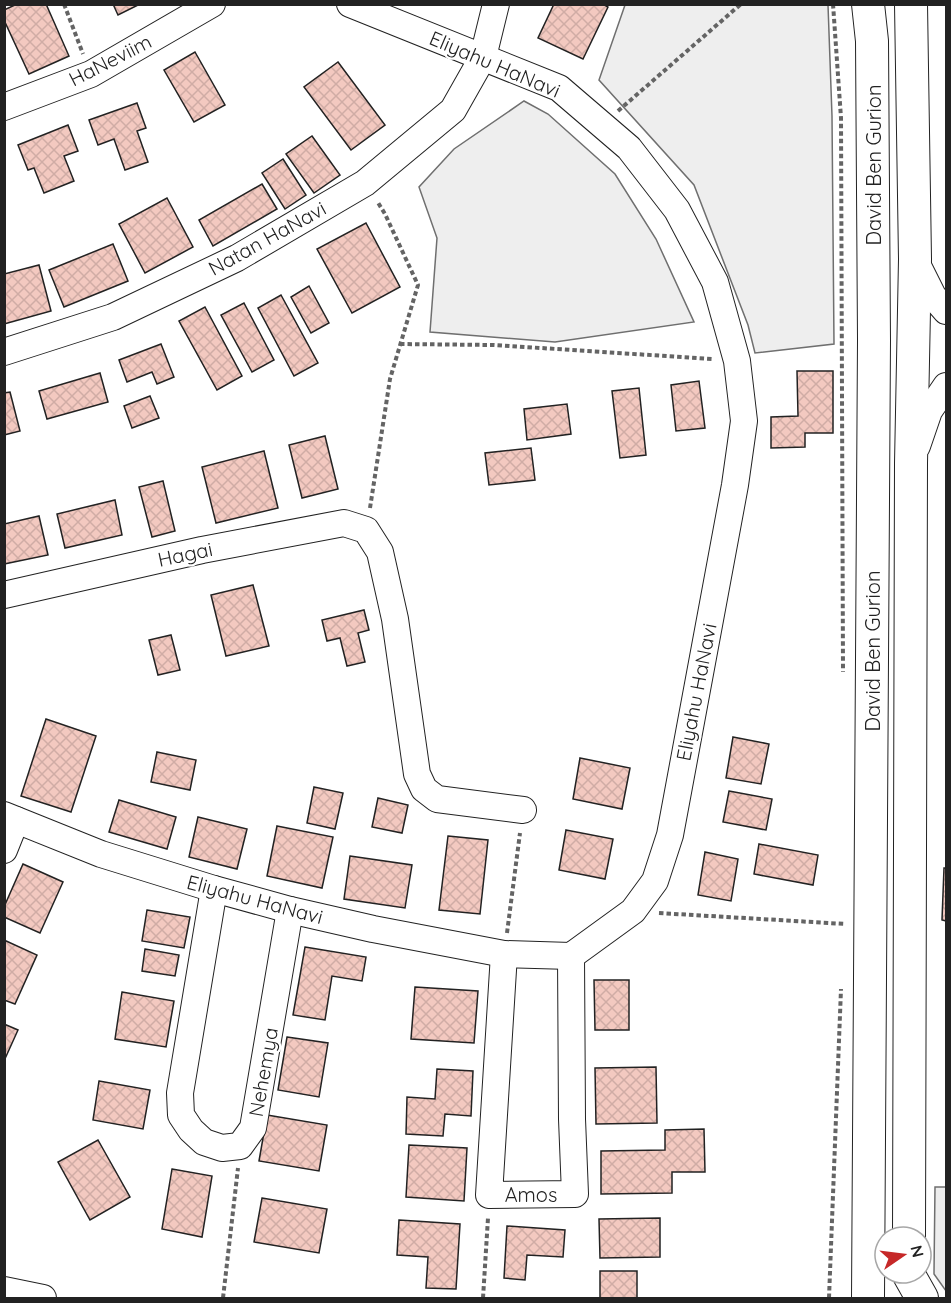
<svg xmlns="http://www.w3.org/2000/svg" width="951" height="1303" font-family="Quicksand,sans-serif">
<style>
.park{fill:#eee;stroke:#6f6f6f;stroke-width:1.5}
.parking{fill:#ededed;stroke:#6f6f6f;stroke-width:1.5}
.building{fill:url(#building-cross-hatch);stroke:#222;stroke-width:1.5}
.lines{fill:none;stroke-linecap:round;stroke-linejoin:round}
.minor-casing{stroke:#222;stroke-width:28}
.major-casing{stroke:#222;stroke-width:34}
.path{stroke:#646464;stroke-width:4;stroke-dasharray:4.5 3;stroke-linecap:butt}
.minor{stroke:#fff;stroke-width:26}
.major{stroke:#fff;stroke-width:32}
.labels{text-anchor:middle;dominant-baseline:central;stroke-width:4.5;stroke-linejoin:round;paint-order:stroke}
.street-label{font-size:20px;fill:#222;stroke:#fff}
</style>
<defs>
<pattern id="building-cross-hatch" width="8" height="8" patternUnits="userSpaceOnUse" patternTransform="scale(1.5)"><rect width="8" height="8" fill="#f3c9c0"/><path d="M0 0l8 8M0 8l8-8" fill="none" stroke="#d0aca5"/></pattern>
</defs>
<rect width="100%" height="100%" fill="#fff"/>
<g class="park">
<path d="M 625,5 L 828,5 L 832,116 L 834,344 L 755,353 L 748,325 L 694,185 L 599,80 Z"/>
<path d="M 524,101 L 548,114 L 615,174 L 656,239 L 694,322 L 555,342 L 430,332 L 437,238 L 419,187 L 454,149 Z"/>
</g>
<path class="parking" d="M 935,1187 L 946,1187 L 946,1291 L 934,1274 Z"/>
<g class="building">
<path d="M 17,4 L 46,4 L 69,56 L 29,74 L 4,20 L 4,10 Z"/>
<path d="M 113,4 L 140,4 L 118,15 Z"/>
<path d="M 554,4 L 603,4 L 608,7 L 583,59 L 538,38 Z"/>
<path d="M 195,52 L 225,105 L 194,122 L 164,70 Z"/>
<path d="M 338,62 L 385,125 L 351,150 L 304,87 Z"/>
<path d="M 137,103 L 146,128 L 137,131 L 148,162 L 125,170 L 114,139 L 98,145 L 89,120 Z"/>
<path d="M 68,125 L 78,151 L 64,156 L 74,181 L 44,193 L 34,168 L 28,170 L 18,145 Z"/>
<path d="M 312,136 L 340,175 L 314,193 L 286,154 Z"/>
<path d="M 283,159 L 306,195 L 285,209 L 262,173 Z"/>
<path d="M 262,184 L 277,209 L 213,246 L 199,220 Z"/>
<path d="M 167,198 L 193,247 L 145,273 L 119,224 Z"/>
<path d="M 366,223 L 400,287 L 352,313 L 317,249 Z"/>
<path d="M 113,244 L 128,281 L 64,307 L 49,270 Z"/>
<path d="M 39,265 L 51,311 L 4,324 L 4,274 Z"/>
<path d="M 309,286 L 329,323 L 311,333 L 291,297 Z"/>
<path d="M 281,295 L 318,363 L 294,376 L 258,308 Z"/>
<path d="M 244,303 L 274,360 L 252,372 L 221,315 Z"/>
<path d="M 205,307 L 242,376 L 217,390 L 179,321 Z"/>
<path d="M 161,344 L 174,377 L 157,384 L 152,372 L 127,382 L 119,360 Z"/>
<path d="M 797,371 L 833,371 L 833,433 L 805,433 L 805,447 L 771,448 L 771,417 L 798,416 Z"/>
<path d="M 100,373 L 108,402 L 47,419 L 39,391 Z"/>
<path d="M 699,381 L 705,428 L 676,431 L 671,385 Z"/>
<path d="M 639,388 L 646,455 L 620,458 L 612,391 Z"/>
<path d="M 10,392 L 20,431 L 4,435 L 4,393 Z"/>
<path d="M 150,396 L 159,418 L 132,428 L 124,406 Z"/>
<path d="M 567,404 L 571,434 L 527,440 L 524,409 Z"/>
<path d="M 325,436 L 338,489 L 302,498 L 289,445 Z"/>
<path d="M 531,448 L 535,480 L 489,485 L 485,453 Z"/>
<path d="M 264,451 L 278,508 L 216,523 L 202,467 Z"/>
<path d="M 163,481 L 175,531 L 152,537 L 139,487 Z"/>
<path d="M 115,500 L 122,535 L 65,548 L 57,514 Z"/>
<path d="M 39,516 L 48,555 L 4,564 L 4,524 Z"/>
<path d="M 253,585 L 269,646 L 226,656 L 211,595 Z"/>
<path d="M 364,610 L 369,630 L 358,633 L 365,662 L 347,666 L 340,638 L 327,641 L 322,620 Z"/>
<path d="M 171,635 L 180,670 L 158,675 L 149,640 Z"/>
<path d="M 46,719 L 96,736 L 71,812 L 21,796 Z"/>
<path d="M 733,737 L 769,744 L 761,784 L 726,778 Z"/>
<path d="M 157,752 L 196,760 L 190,790 L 151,782 Z"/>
<path d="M 580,758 L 630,768 L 622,809 L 573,799 Z"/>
<path d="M 314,787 L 343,793 L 335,829 L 307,823 Z"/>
<path d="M 729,791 L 772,799 L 766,830 L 723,822 Z"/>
<path d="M 378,798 L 408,805 L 402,833 L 372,827 Z"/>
<path d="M 119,800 L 176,817 L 167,849 L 109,832 Z"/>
<path d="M 198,817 L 247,829 L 237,869 L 189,857 Z"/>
<path d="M 277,826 L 333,837 L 322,888 L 267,876 Z"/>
<path d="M 566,830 L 613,839 L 605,879 L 559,870 Z"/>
<path d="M 448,836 L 488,840 L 480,914 L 439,910 Z"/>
<path d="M 759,844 L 818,855 L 813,885 L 754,874 Z"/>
<path d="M 705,852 L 738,859 L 731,901 L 698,895 Z"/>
<path d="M 350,856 L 412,865 L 405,908 L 344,899 Z"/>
<path d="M 23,864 L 63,882 L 40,933 L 4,917 L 4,907 Z"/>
<path d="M 944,868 L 946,868 L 946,921 L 942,920 Z"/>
<path d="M 147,910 L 190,917 L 184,948 L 142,941 Z"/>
<path d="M 4,940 L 37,955 L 15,1004 L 4,1000 Z"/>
<path d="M 305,947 L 366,957 L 362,981 L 332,976 L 325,1020 L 293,1015 Z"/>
<path d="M 145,949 L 179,955 L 175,976 L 142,971 Z"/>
<path d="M 594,980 L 629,980 L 629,1030 L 595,1030 Z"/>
<path d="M 415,987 L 478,991 L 474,1043 L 411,1039 Z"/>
<path d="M 122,992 L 174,1001 L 166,1047 L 115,1039 Z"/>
<path d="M 4,1024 L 18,1030 L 4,1061 Z"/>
<path d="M 287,1037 L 328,1043 L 319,1097 L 278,1090 Z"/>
<path d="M 656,1067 L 657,1123 L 596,1124 L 595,1068 Z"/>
<path d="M 437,1069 L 473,1071 L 471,1116 L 445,1114 L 443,1136 L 406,1134 L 407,1097 L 435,1099 Z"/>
<path d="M 99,1081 L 150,1090 L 143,1129 L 93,1120 Z"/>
<path d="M 267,1115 L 327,1125 L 319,1171 L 259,1161 Z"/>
<path d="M 704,1129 L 705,1172 L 672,1172 L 672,1193 L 601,1194 L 601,1151 L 665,1150 L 665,1130 Z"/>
<path d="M 98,1140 L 130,1197 L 90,1220 L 58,1162 Z"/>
<path d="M 409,1145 L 467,1148 L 464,1201 L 406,1197 Z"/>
<path d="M 172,1169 L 212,1176 L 202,1237 L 162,1229 Z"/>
<path d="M 262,1198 L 327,1209 L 319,1253 L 254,1242 Z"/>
<path d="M 660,1218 L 660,1257 L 600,1258 L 599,1219 Z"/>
<path d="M 399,1220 L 460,1224 L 456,1289 L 426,1288 L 428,1257 L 397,1255 Z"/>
<path d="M 507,1226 L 565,1230 L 563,1257 L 527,1255 L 525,1280 L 504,1278 Z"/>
<rect x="600" y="1271" width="37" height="27"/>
</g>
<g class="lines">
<defs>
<g id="minor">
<path d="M 4,107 L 91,74 L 212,4"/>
<path d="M 915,260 L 933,296 L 946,311"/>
<path d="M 4,352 L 113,317 L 237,258 L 365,183 L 453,110 L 483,57 L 496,4"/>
<path d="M 917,446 L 929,411 L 946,386"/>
<path d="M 4,595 L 202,550 L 344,523 L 366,530 L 380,552 L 395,619 L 417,774 L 424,789 L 437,799 L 523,810"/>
<path d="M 4,815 L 101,854 L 214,889 L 290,910 L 373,929 L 504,954 L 571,956 L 633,911 L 655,881 L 670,835 L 735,485 L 744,421 L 737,361 L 715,282 L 677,210 L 629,148 L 559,88 L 350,4"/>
<path d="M 4,850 L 16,820"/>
<path d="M 214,889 L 180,1093 L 181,1115 L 191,1130 L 204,1142 L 222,1148 L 240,1146 L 253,1128 L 290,910"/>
<path d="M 504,954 L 489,1195 L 575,1194 L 572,1119 L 571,956"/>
<path d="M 4,1290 L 43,1298"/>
</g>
<g id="major">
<path d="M 909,1237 L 911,463 L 915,259 L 911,4"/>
<path d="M 909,1275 L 922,1298"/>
<path d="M 868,1298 L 874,340 L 872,41 L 868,4"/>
</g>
</defs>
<use href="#minor" class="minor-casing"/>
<use href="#major" class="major-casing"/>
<g class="path">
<path d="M 64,4 L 83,54"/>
<path d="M 833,4 L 841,118 L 843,672"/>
<path d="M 618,111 L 741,4"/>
<path d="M 400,344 L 494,345 L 712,359"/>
<path d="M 370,508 L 390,379 L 418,285 L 385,214 L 377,201"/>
<path d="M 659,913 L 846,924"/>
<path d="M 507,933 L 520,833"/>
<path d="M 223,1298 L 238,1168"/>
<path d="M 483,1298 L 488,1218"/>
<path d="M 829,1298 L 841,989"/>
</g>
<use href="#minor" class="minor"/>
<use href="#major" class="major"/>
</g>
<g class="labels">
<g class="street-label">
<text transform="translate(110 60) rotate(-27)">HaNeviim</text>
<text transform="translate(495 64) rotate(23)">Eliyahu HaNavi</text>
<text transform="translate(873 165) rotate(-90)">David Ben Gurion</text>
<text transform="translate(267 238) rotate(-29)">Natan HaNavi</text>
<text transform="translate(185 554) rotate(-12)">Hagai</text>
<text transform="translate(872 651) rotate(-90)">David Ben Gurion</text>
<text transform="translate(696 692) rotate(-79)">Eliyahu HaNavi</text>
<text transform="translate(255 899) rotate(15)">Eliyahu HaNavi</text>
<text transform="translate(263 1072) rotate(-80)">Nehemya</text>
<text x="531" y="1194">Amos</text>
</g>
</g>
<rect width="951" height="1303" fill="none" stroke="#222222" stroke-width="12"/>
<g transform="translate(903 1255) rotate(76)"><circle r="28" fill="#ffffff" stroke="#a7a7a7" stroke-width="1.5"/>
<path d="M0-4.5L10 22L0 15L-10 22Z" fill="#c62828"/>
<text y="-9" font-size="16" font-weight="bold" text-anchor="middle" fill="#222222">N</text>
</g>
</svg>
